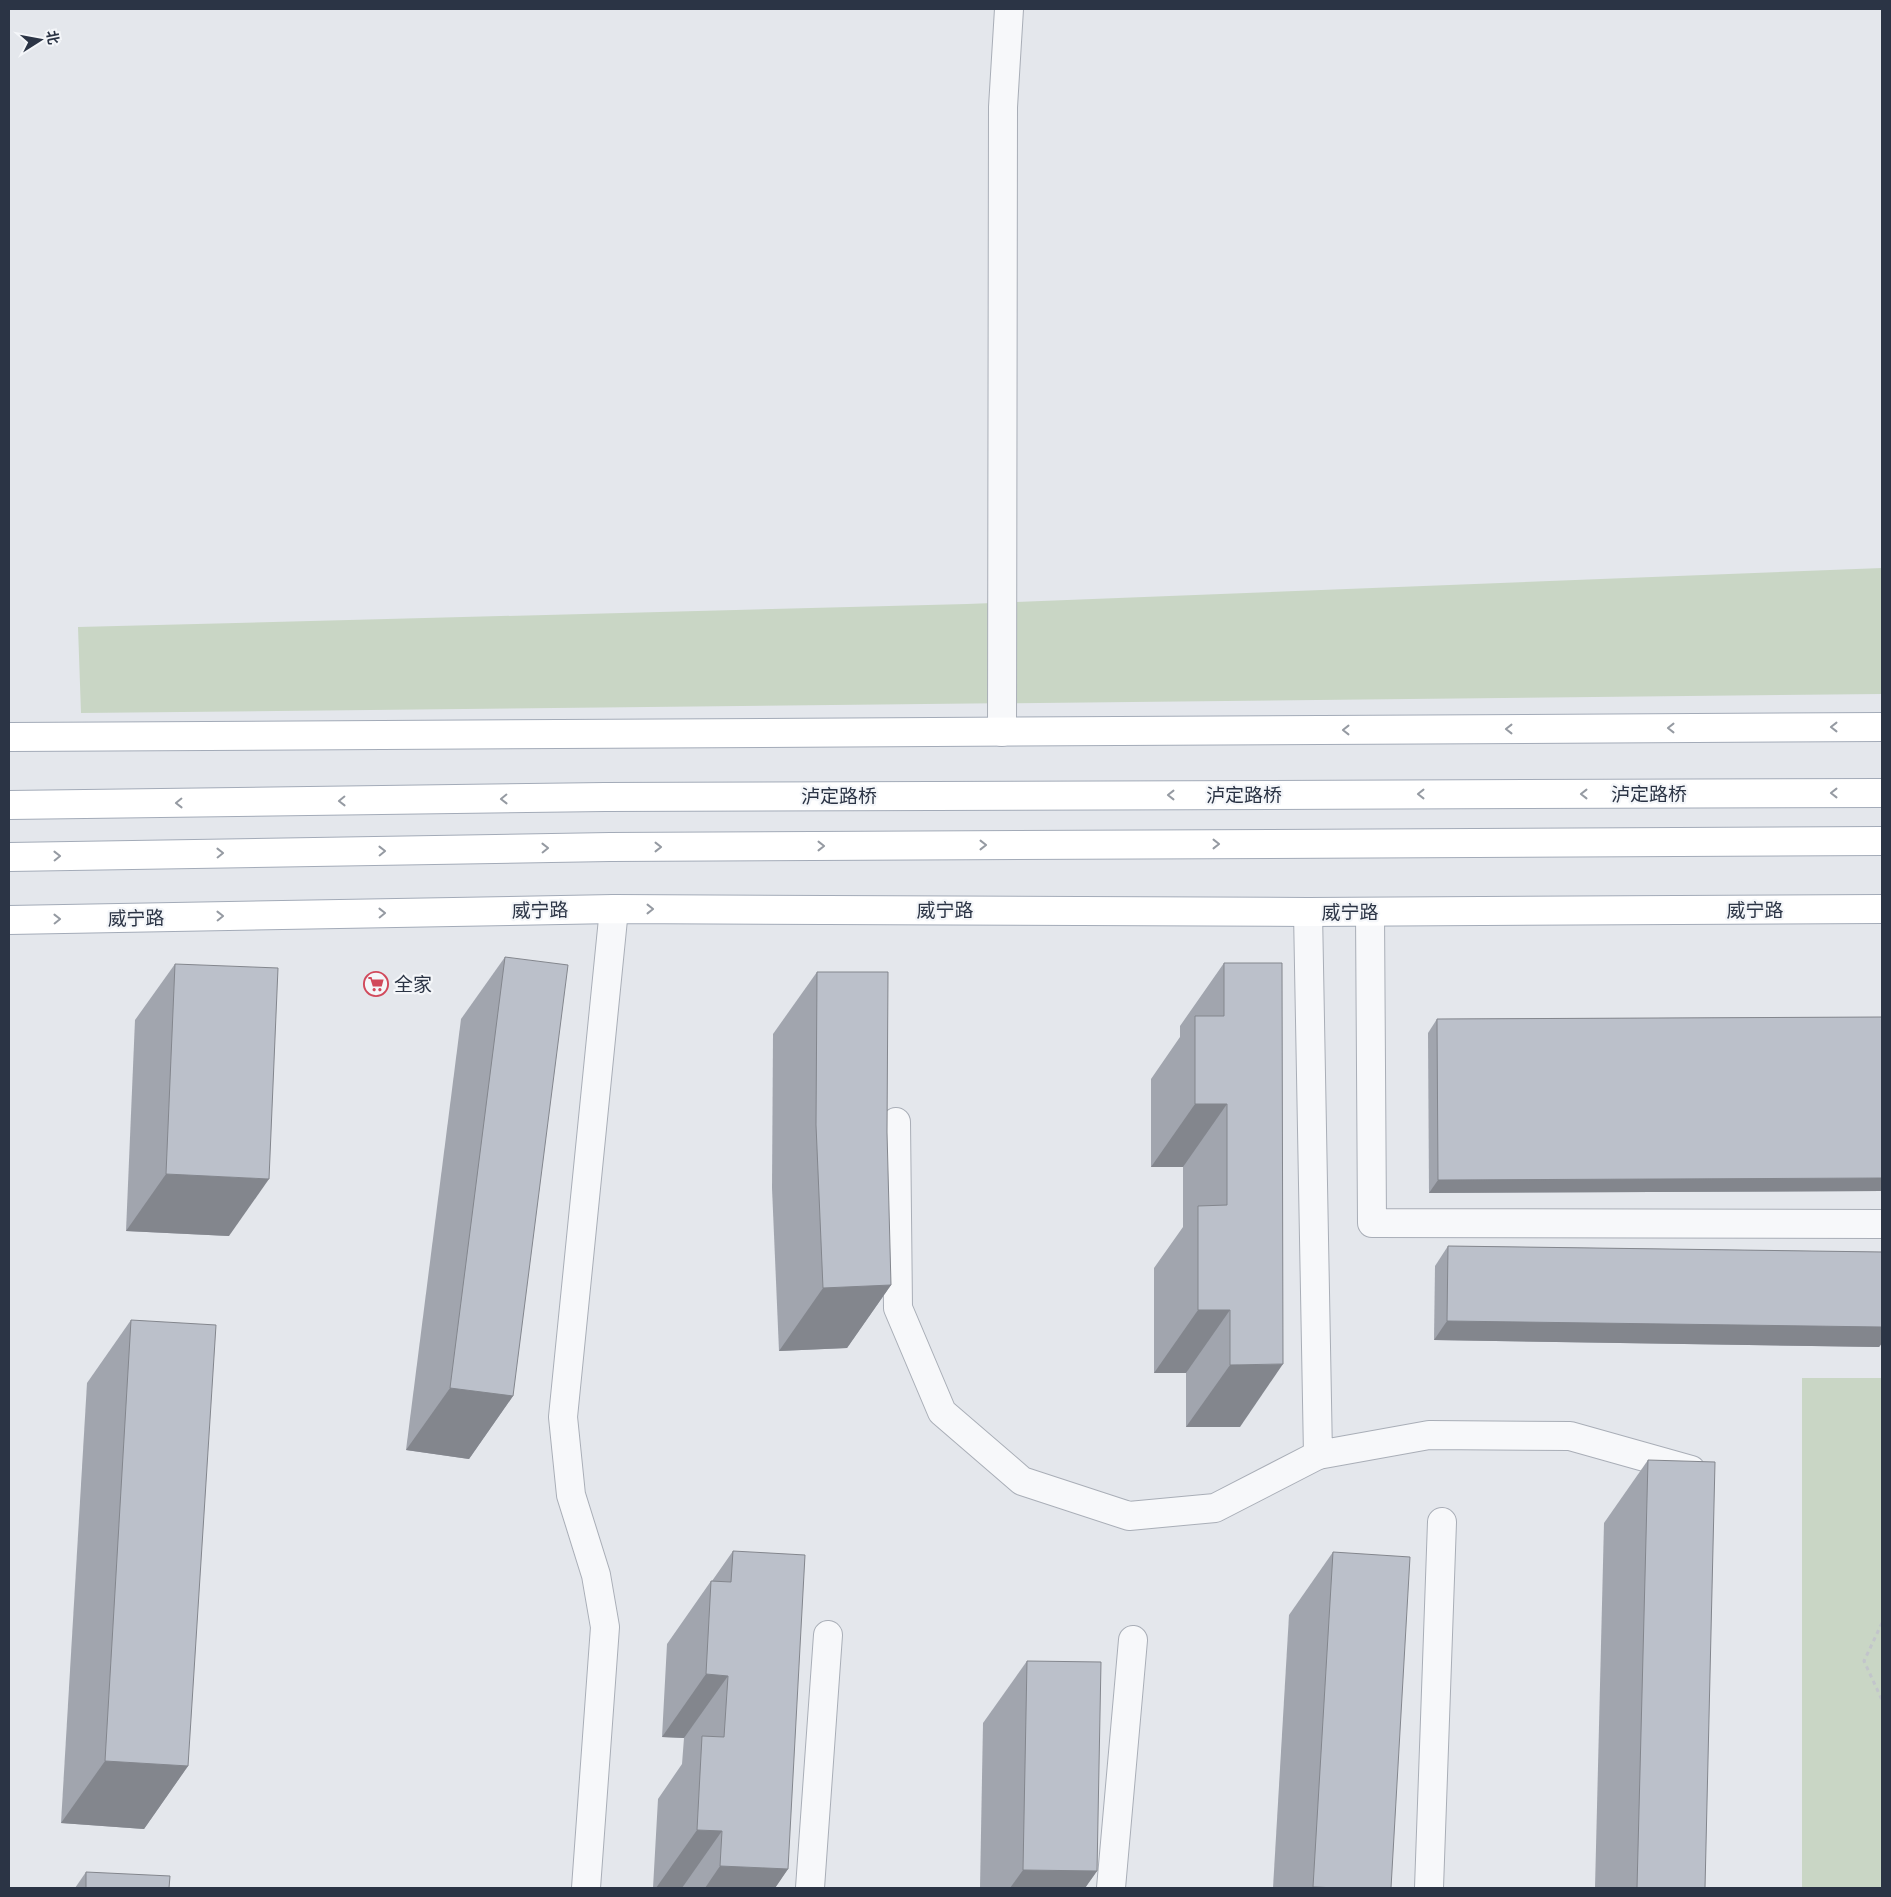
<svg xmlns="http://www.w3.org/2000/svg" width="1891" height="1897" font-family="'PT Sans Narrow','Noto Sans SC',sans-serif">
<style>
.green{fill:#c9d6c5}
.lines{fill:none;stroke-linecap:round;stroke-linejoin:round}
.minor-casing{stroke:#a9aeb7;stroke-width:30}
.major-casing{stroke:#a3abb8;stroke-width:30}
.path{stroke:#c2c5cb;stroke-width:3;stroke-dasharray:4 4;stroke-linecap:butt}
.minor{stroke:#f7f8fa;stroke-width:28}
.major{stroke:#fff;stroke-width:28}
.wall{fill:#a1a5ae}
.shaded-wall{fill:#83868d}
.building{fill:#bbc0ca;stroke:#83868d}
.oneway{stroke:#959aa2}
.labels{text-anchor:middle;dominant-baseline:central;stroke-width:4.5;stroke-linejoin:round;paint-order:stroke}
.street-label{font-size:19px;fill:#2b3445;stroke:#f4f6f9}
.poi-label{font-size:19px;fill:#2b3445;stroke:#f4f6f9;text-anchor:start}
</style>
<rect width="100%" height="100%" fill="#e4e7ec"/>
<g class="green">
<path d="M 1882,568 L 1882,694 L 81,713 L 78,627 L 967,604 Z"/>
<rect x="1802" y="1378" width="80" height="510"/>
</g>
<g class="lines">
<defs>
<g id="minor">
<path d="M 1002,732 L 1003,107 L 1009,9"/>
<path d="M 1308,912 L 1318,1455 L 1429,1435 L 1570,1436 L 1691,1470"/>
<path d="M 1370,912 L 1372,1223 L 1882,1224"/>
<path d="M 896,1122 L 898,1308 L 942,1412 L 1022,1481 L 1129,1516 L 1215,1508 L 1318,1455"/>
<path d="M 586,1888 L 605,1627 L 596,1575 L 571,1495 L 563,1417 L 614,909"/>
<path d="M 810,1888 L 828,1635"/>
<path d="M 1111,1888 L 1133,1640"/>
<path d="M 1429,1888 L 1442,1522"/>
</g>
<g id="major">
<path d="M 9,737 L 1882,727"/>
<path d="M 9,805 L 605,797 L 1882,793"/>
<path d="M 9,857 L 610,847 L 1882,841"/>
<path d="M 9,920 L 614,909 L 1308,912 L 1882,909"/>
</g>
</defs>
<use href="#minor" class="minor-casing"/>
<use href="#major" class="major-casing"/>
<path class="path" d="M 1882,1623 L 1864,1661 L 1882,1700"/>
<use href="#minor" class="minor"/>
<use href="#major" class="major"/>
</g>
<g class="wall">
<path d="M 505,957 L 513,1396 L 469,1459 L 406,1450 L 461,1019 Z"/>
<path d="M 1224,963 L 1240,1427 L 1186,1427 L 1186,1373 L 1154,1373 L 1154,1268 L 1183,1227 L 1183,1167 L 1151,1167 L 1151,1079 L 1180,1037 L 1180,1026 Z"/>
<path d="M 175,964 L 229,1236 L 126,1231 L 135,1020 Z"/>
<path d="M 817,972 L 891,1285 L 847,1348 L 779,1351 L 772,1188 L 773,1034 Z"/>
<path d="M 1882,1017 L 1882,1191 L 1429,1193 L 1428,1033 L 1437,1019 Z"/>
<path d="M 1448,1246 L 1882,1252 L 1882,1343 L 1879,1347 L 1434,1340 L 1435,1266 Z"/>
<path d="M 131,1320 L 188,1766 L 144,1829 L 61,1823 L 87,1383 Z"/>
<path d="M 1648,1460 L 1705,1888 L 1595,1888 L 1604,1523 Z"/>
<path d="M 733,1551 L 788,1869 L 775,1888 L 653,1888 L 658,1799 L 682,1764 L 684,1738 L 662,1737 L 667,1644 L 711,1581 L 712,1581 Z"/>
<path d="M 1333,1552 L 1391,1888 L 1273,1888 L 1289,1615 Z"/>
<path d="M 1027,1661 L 1097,1871 L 1085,1888 L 980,1888 L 983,1723 Z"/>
<path d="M 86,1872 L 169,1888 L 75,1888 Z"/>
</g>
<g class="shaded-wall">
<path d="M 1195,1104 L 1227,1104 L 1183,1167 L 1151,1167 Z"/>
<path d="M 166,1174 L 269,1179 L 229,1236 L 126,1231 Z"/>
<path d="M 1882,1178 L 1882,1191 L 1429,1193 L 1438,1180 Z"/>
<path d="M 891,1285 L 847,1348 L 779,1351 L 823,1288 Z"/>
<path d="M 1198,1310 L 1230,1310 L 1186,1373 L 1154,1373 Z"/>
<path d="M 1447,1321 L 1882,1327 L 1882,1343 L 1879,1347 L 1434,1340 Z"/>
<path d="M 1283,1364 L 1240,1427 L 1186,1427 L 1230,1365 Z"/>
<path d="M 450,1388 L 513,1396 L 469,1459 L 406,1450 Z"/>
<path d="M 706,1674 L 728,1676 L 684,1738 L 662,1737 Z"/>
<path d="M 105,1761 L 188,1766 L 144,1829 L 61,1823 Z"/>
<path d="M 697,1830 L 722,1831 L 682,1888 L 656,1888 Z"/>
<path d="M 720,1866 L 788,1869 L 775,1888 L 705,1888 Z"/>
<path d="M 1023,1870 L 1097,1871 L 1085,1888 L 1010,1888 Z"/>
<path d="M 1313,1887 L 1339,1888 L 1312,1888 Z"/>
</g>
<g class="building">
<path d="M 505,957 L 568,965 L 513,1396 L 450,1388 Z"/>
<path d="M 1224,963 L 1282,963 L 1283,1364 L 1230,1365 L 1230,1310 L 1198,1310 L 1198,1206 L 1227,1205 L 1227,1104 L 1195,1104 L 1195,1016 L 1224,1016 Z"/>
<path d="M 175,964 L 278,968 L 269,1179 L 166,1174 Z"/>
<path d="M 817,972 L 888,972 L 887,1132 L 891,1285 L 823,1288 L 816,1125 Z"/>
<path d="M 1882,1017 L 1882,1178 L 1438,1180 L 1437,1019 Z"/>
<path d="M 1448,1246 L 1882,1252 L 1882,1327 L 1447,1321 Z"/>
<path d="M 131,1320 L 216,1325 L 188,1766 L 105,1761 Z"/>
<path d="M 1648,1460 L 1715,1462 L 1705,1888 L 1637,1888 Z"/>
<path d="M 733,1551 L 805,1555 L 788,1869 L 720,1866 L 722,1831 L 697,1830 L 702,1736 L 724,1737 L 728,1676 L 706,1674 L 711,1581 L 731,1582 Z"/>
<path d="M 1333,1552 L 1410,1557 L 1391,1888 L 1339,1888 L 1313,1887 Z"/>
<path d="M 1027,1661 L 1101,1662 L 1097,1871 L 1023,1870 Z"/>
<path d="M 86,1872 L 170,1876 L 169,1888 L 86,1888 Z"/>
</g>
<defs><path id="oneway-chevron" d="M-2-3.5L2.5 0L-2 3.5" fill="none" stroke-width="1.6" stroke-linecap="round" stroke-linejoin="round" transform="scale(1.25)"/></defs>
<g class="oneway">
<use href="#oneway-chevron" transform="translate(1834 727) rotate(180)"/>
<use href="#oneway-chevron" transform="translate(1671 728) rotate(180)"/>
<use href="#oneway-chevron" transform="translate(1509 729) rotate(180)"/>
<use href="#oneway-chevron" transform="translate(1346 730) rotate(180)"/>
<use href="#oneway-chevron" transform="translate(1834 793) rotate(180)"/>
<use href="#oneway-chevron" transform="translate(1421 794) rotate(180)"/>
<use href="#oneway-chevron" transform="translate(1584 794) rotate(180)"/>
<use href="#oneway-chevron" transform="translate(1171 795) rotate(180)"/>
<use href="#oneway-chevron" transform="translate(504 799) rotate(179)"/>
<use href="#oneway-chevron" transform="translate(342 801) rotate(179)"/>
<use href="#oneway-chevron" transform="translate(179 803) rotate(179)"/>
<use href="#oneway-chevron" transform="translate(1216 844)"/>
<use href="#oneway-chevron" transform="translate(983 845)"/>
<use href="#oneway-chevron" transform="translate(821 846)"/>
<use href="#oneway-chevron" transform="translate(658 847)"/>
<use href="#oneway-chevron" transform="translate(545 848) rotate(-1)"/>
<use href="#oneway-chevron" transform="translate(382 851) rotate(-1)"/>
<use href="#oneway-chevron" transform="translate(220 853) rotate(-1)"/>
<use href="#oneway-chevron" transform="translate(57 856) rotate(-1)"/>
<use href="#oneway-chevron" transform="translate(650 909)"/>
<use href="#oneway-chevron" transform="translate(382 913) rotate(-1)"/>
<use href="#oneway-chevron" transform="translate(220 916) rotate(-1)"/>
<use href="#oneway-chevron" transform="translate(57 919) rotate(-1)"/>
</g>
<defs>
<symbol id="supermarket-ring" viewBox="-11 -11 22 22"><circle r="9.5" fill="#f4f6f9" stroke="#d1495b" stroke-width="1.5"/><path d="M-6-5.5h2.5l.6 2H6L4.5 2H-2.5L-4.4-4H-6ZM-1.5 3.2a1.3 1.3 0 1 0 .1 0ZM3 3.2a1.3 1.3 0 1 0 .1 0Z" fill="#d1495b"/></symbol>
</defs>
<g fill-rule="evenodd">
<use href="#supermarket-ring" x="362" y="970" width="28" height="28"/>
</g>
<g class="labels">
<g class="street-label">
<text x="1649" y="794">泸定路桥</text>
<text x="1244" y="795">泸定路桥</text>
<text x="839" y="796">泸定路桥</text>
<text transform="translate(540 910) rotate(-1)">威宁路</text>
<text x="945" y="910">威宁路</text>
<text x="1755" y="910">威宁路</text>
<text x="1350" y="912">威宁路</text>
<text transform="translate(136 918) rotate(-1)">威宁路</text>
</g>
<g class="poi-label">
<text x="394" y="984">全家</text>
</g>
</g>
<rect width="1891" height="1897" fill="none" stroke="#2b3445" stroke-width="20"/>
<g transform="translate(40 40) rotate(79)" stroke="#f4f6f9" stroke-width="4" paint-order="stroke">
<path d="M0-4L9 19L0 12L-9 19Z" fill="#2b3445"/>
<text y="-8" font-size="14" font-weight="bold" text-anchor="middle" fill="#2b3445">北</text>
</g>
</svg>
